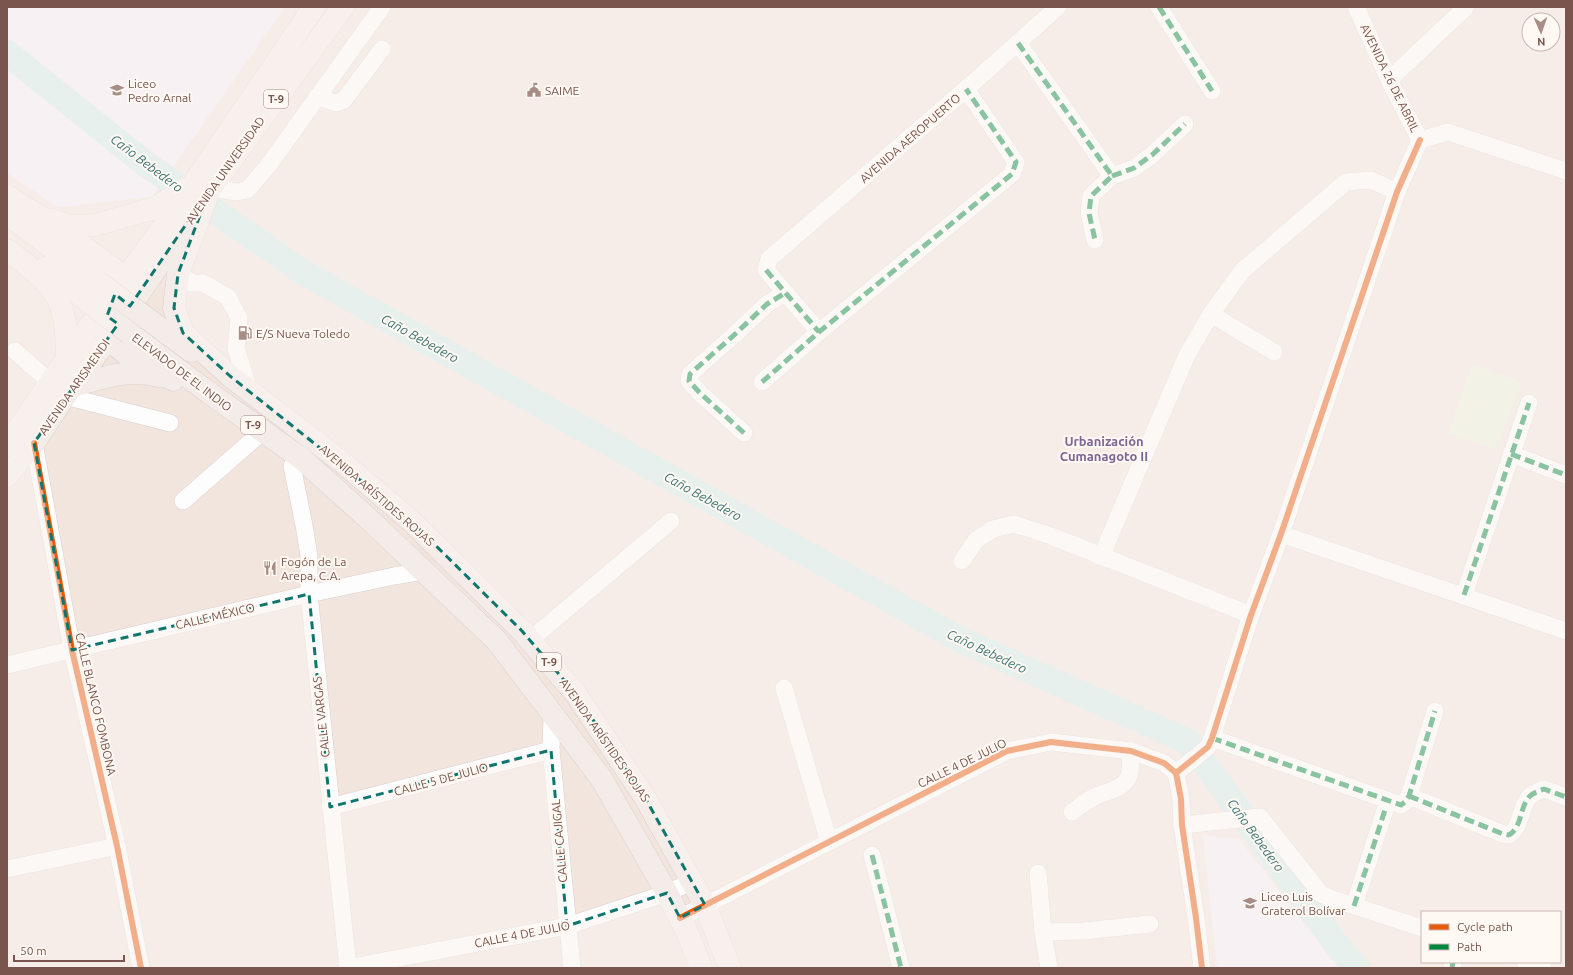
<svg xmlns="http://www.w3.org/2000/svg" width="1573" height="975" font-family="Ubuntu,sans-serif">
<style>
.residential{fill:#f2e5de;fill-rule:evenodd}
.education{fill:#f4edf6}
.green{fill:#eaefdb}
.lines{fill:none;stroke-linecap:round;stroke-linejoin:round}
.river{stroke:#d0ebe9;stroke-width:26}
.minor-casing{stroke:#d9cfcc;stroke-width:18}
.major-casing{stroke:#dacfcc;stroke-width:23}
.minor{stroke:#fefdfd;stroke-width:17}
.major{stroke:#f3ece8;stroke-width:22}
.major-bridge-casing{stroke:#dacfcc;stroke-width:23;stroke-linecap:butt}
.major-bridge{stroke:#f3ece8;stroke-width:22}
.quiet{stroke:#00873e;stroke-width:5;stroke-dasharray:10 5;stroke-linecap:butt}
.cycleway-casing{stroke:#fff8f3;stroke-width:8}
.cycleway{stroke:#e8590c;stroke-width:6}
.marked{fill:none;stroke:#0f766e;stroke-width:3;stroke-dasharray:8 5;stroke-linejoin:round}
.labels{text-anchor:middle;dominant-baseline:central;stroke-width:4;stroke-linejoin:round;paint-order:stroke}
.shield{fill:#fff8f3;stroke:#a1867f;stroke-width:1}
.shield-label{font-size:11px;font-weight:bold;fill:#79554d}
.street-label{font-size:12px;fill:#79554d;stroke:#fff8f3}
.poi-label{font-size:12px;fill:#79554d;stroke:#fff8f3;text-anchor:start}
.water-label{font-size:13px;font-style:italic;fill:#3d7675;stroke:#fff8f3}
.neighbourhood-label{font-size:13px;font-weight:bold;fill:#7c6694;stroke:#fff8f3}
</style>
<rect width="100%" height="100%" fill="#f9f4f0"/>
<path class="residential" d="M 7,7 L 1566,7 L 1566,968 L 7,968 ZM 1529,20 L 1553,20 L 1553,44 L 1529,44 ZM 1422,912 L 1560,912 L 1560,962 L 1422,962 Z"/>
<g class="education">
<path d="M 7,7 L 285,7 L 152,197 L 58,207 L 7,173 Z"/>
<path d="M 1203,835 L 1239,839 L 1339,968 L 1217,968 Z"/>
</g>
<path class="green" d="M 1472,364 L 1522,382 L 1496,450 L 1448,433 Z"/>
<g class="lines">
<path class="river" d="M 7,53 L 147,165 L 306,274 L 959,639 L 1189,742 L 1340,949 L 1357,968"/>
<defs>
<g id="minor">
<path d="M 1159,7 L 1212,91"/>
<path d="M 1356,7 L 1389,80 L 1420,140"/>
<path d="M 1018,43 L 1112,176 L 1091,196 L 1089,213 L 1095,240"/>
<path d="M 1389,80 L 1466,7"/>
<path d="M 317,97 L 336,103 L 344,100 L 382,49"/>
<path d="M 1420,140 L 1448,132 L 1566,171"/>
<path d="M 1112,176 L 1134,168 L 1152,155 L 1185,124"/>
<path d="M 211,188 L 237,192 L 247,190 L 268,166 L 382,7"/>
<path d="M 178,274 L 192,283 L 203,283 L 228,297 L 239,318 L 236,348 L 249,391"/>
<path d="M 1211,314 L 1274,352"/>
<path d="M 819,332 L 766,270 L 769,259 L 966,89 L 1058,7"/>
<path d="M 15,351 L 50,382"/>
<path d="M 762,382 L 819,332 L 1012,174 L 1016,162 L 966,89"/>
<path d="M 65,396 L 170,423"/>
<path d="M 744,433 L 700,393 L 689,381 L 690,374 L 733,336 L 767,304 L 785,293"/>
<path d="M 34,443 L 72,650 L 117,846 L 141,968"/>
<path d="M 1511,454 L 1566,475"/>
<path d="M 292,466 L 304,525 L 309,556 L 309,594 L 348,968"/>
<path d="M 183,501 L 255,438"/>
<path d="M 1281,534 L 1566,631"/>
<path d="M 1101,557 L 1187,355 L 1211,314 L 1242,271 L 1346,182 L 1371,180 L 1397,192"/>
<path d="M 962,561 L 976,540 L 993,529 L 1014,524 L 1051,536 L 1251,615"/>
<path d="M 1464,595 L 1529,403"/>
<path d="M 530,640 L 671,521"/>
<path d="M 7,665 L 309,594 L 394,576 L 424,571"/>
<path d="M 784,688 L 829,842"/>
<path d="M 552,713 L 551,750 L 572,968"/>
<path d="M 1212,738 L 1401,805 L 1405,802 L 1409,796 L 1435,711"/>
<path d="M 1176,773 L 1208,747 L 1212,738 L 1251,615 L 1281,534 L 1397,192 L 1420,140"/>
<path d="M 1409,796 L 1503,834 L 1509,835 C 1523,826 1519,807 1530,796 C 1533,793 1539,791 1544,789 L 1566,797"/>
<path d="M 330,807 L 551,750"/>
<path d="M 1072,812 C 1079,807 1085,802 1092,798 C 1102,792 1119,791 1126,781 C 1132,774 1130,760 1131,751"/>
<path d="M 1182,825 L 1260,817 L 1321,894 L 1333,899 L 1422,928"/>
<path d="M 872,855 L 901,968"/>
<path d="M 7,869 L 117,846"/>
<path d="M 1038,873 L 1043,932 L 1049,968"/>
<path d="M 1354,906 L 1385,810"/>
<path d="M 680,918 L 1007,751 L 1051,742 L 1131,751 L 1164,763 L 1176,773 L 1181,799 L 1182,825 L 1196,918 L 1202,968"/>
<path d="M 1043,932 L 1084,931 L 1150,924"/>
<path d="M 1525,962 L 1543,968"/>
<path d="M 347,968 L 567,926 L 667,893 L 691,882"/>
<path d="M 1452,968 L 1453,962"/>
</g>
<g id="major">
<path d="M 209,191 L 178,274 L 174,308 L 183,333 L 230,376 L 342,462 L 410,520 L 522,631 L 575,693 L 644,796 L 705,905 L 730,968"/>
<path d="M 7,196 L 55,226 L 126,278 L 130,291"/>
<path d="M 7,214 L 98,282"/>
<path d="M 52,220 L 70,226 L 95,225 L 155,208 L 185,189"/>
<path d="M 7,250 C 55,286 67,295 67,358"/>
<path d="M 46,268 L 84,298"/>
<path d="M 145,317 L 191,351"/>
<path d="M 105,324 L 108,339 L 125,353 L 173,380"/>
<path d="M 129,333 L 208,392 L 302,459 L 372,522 L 497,641 L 601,778 L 667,893 L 688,934 L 701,968"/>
<path d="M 72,386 C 104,378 126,368 159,376"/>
<path d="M 7,445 L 89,327 L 113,297 L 126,278 L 172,215 L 314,7"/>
<path d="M 7,476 L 34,443 L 65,396 L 108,339 L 211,188 L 343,7"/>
</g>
</defs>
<use href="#minor" class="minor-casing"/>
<use href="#major" class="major-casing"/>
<use href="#minor" class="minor"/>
<use href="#major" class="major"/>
<defs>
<g id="major-bridge">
<path d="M 98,282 L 145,317"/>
<path d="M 84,298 L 129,333"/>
</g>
</defs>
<use href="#major-bridge" class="major-bridge-casing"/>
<use href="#major-bridge" class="major-bridge"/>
<g class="quiet">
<path d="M 1159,7 L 1212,91"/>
<path d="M 1018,43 L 1112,176 L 1091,196 L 1089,213 L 1095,240"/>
<path d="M 1112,176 L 1134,168 L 1152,155 L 1185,124"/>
<path d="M 766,270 L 819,332"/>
<path d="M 762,382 L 819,332 L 1012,174 L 1016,162 L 966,89"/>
<path d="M 744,433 L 700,393 L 689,381 L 690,374 L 733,336 L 767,304 L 785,293"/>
<path d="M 1511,454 L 1566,475"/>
<path d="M 1464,595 L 1529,403"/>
<path d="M 1212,738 L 1401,805 L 1405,802 L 1409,796 L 1435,711"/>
<path d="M 1409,796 L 1503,834 L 1509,835 C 1523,826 1519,807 1530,796 C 1533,793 1539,791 1544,789 L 1566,797"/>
<path d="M 872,855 L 901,968"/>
<path d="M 1354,906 L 1385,810"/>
<path d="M 1452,968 L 1453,962"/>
</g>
<defs>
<g id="cycleway">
<path d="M 34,443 L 72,650 L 117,846 L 141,968"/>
<path d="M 1176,773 L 1208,747 L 1212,738 L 1251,615 L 1281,534 L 1397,192 L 1420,140"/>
<path d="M 680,918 L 1007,751 L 1051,742 L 1131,751 L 1164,763 L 1176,773 L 1181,799 L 1182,825 L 1196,918 L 1202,968"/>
</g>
</defs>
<use href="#cycleway" class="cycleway-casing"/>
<use href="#cycleway" class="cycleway"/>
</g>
<path d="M0 0H1573V975H0ZM 209,191 L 178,274 L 174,308 L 183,333 L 230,376 L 410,520 L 522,631 L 575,693 L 644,796 L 705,905 L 680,918 L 667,893 L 567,926 L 551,750 L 330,807 L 309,594 L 72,650 L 34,443 L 118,324 L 107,316 L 115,294 L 130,306 Z" fill="#f9f4f0" fill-opacity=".55" fill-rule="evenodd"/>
<path class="marked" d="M 209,191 L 178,274 L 174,308 L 183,333 L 230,376 L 410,520 L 522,631 L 575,693 L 644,796 L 705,905 L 680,918 L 667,893 L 567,926 L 551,750 L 330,807 L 309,594 L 72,650 L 34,443 L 118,324 L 107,316 L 115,294 L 130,306 Z"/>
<defs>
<symbol id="school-bare" viewBox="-9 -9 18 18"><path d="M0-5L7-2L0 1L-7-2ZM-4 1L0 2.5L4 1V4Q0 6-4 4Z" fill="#a68d86" stroke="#fff8f3" stroke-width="2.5" paint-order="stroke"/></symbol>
<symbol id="civic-bare" viewBox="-9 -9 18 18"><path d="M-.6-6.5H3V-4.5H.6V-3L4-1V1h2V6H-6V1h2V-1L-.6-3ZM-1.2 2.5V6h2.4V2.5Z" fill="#a68d86" stroke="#fff8f3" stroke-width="2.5" paint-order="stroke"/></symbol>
<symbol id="fuel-bare" viewBox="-9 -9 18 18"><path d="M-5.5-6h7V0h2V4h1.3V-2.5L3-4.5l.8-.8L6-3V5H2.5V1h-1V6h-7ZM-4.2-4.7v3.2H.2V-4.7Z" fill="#a68d86" stroke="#fff8f3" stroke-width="2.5" paint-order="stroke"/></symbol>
<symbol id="restaurant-bare" viewBox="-9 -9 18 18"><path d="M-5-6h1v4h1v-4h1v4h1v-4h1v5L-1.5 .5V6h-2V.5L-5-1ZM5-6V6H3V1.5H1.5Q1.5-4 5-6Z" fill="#a68d86" stroke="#fff8f3" stroke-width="2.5" paint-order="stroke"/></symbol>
</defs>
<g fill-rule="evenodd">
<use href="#school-bare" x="107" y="80" width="20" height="20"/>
<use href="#civic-bare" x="524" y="80" width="20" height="20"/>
<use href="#fuel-bare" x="235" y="323" width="20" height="20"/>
<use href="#restaurant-bare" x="260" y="558" width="20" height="20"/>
<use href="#school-bare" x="1240" y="893" width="20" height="20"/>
</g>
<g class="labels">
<g class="shield">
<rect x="264" y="90" width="24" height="18" rx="3"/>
<rect x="241" y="416" width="24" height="18" rx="3"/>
<rect x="537" y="653" width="24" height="18" rx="3"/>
</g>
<g class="shield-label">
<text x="276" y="99">T-9</text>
<text x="253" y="425">T-9</text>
<text x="549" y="662">T-9</text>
</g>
<g class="street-label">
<text transform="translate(1390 78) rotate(64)">AVENIDA 26 DE ABRIL</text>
<text transform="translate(910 138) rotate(-41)">AVENIDA AEROPUERTO</text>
<text transform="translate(225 170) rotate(-55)">AVENIDA UNIVERSIDAD</text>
<text transform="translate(182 372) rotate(37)">ELEVADO DE EL INDIO</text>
<text transform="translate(74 387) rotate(-55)">AVENIDA ARISMENDI</text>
<text transform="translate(377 495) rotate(41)">AVENIDA ARÍSTIDES ROJAS</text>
<text transform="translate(215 616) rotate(-13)">CALLE MÉXICO</text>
<text transform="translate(96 704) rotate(77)">CALLE BLANCO FOMBONA</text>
<text transform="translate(321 717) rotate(-96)">CALLE VARGAS</text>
<text transform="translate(605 740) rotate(55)">AVENIDA ARÍSTIDES ROJAS</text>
<text transform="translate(962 763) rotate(-26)">CALLE 4 DE JULIO</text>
<text transform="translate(441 779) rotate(-15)">CALLE 5 DE JULIO</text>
<text transform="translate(559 841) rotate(-95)">CALLE CAJIGAL</text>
<text transform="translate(522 934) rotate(-11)">CALLE 4 DE JULIO</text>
</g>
<g class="poi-label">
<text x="128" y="83">Liceo<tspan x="128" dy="14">Pedro Arnal</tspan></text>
<text x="545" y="90">SAIME</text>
<text x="256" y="333">E/S Nueva Toledo</text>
<text x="281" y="561">Fogón de La<tspan x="281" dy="14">Arepa, C.A.</tspan></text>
<text x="1261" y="896">Liceo Luis<tspan x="1261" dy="14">Graterol Bolívar</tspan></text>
</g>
<g class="water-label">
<text transform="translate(147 163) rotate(37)">Caño Bebedero</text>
<text transform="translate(420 338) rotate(29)">Caño Bebedero</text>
<text transform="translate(703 496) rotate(29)">Caño Bebedero</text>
<text transform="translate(987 651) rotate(25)">Caño Bebedero</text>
<text transform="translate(1256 835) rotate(54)">Caño Bebedero</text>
</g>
<g class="neighbourhood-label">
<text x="1104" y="441">Urbanización<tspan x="1104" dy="15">Cumanagoto II</tspan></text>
</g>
</g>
<rect width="1573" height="975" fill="none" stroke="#79554d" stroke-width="16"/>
<rect x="1421" y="911" width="140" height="52" fill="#fff8f3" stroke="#c9b7b1"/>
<rect x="1429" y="924" width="20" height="6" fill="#e8590c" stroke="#c9b7b1"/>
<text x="1457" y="931" font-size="12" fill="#79554d">Cycle path</text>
<rect x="1429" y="944" width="20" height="6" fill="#00873e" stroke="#c9b7b1"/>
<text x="1457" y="951" font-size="12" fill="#79554d">Path</text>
<g transform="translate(1541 32) rotate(178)"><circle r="19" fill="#fff8f3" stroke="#c9b7b1"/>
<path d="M0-3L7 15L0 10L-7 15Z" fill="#a68d86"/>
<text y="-6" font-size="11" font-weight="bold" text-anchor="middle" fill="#79554d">N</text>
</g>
<path d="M14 955v6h110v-6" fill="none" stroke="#79554d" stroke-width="2"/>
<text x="20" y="955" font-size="12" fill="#79554d" stroke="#fff8f3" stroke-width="3" paint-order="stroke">50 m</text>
</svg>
